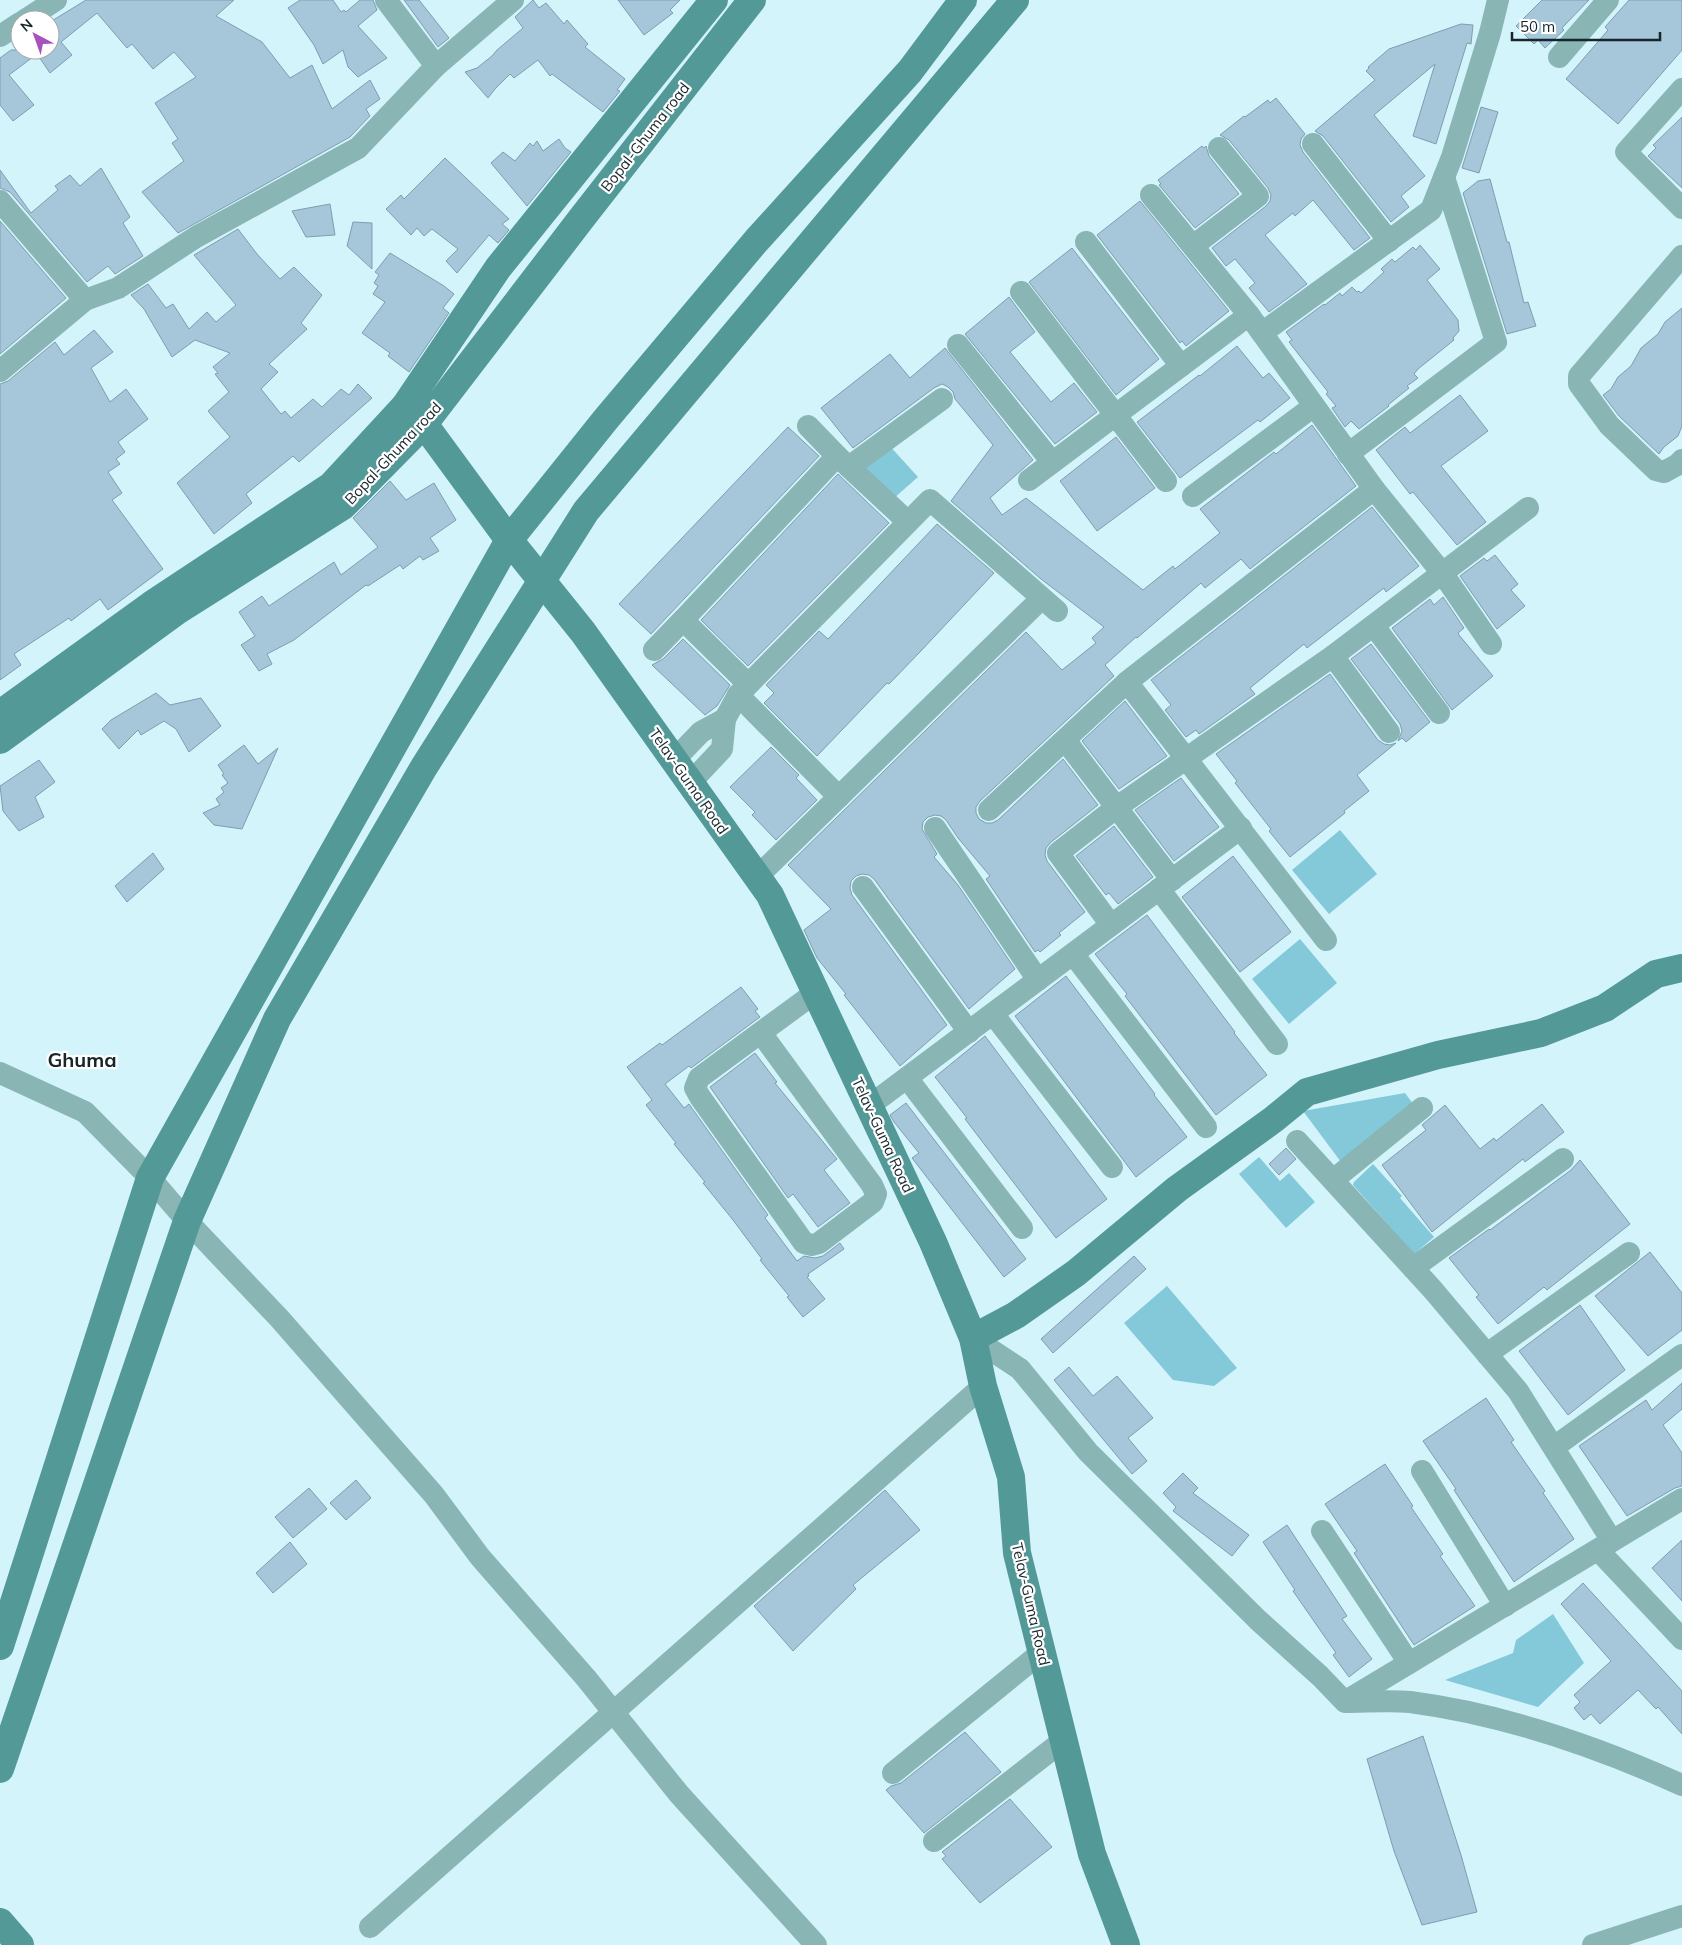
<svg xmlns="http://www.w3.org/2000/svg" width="1682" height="1945" font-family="Mulish,sans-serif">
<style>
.green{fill:#83c9da}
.building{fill:#a6c6da;stroke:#7e9db0}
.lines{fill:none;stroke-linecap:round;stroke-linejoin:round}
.street{stroke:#89b5b4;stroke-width:22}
.secondary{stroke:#539997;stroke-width:28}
.labels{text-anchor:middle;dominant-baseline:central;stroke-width:4.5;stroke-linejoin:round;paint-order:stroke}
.street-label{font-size:15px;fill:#16262a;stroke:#fff}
.district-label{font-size:20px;font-weight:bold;fill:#16262a;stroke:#fff}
</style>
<rect width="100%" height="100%" fill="#d4f4fc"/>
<g class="green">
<path d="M 887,443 L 918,477 L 893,499 L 863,465 Z"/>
<path d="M 1340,830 L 1377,874 L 1329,914 L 1292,870 Z"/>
<path d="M 1300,939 L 1337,983 L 1289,1024 L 1252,979 Z"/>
<path d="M 1405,1093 L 1414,1105 L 1341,1162 L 1303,1111 Z"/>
<path d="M 1259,1157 L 1280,1181 L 1289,1173 L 1315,1202 L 1286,1228 L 1239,1174 Z"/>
<path d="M 1373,1164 L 1402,1196 L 1400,1198 L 1434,1237 L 1414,1254 L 1353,1185 L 1354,1182 Z"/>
<path d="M 1167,1286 L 1237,1368 L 1214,1386 L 1173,1380 L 1124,1323 Z"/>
<path d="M 1553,1614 L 1584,1663 L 1538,1707 L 1445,1680 L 1513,1653 L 1516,1640 Z"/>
</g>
<g class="building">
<path d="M 86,0 L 234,0 L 216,16 L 262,42 L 290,78 L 312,65 L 332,109 L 370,80 L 380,99 L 366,109 L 370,116 L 350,137 L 178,233 L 142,192 L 184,161 L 172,143 L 178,139 L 155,103 L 196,77 L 174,52 L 153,69 L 132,44 L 127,48 L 97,13 L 61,42 L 72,55 L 50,73 L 37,54 L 9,75 L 34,105 L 13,121 L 0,105 L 0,58 L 11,50 L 50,50 L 50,22 Z"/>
<path d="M 300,0 L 333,0 L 341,12 L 344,10 L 346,12 L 360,0 L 373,0 L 377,10 L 358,26 L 387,58 L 358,77 L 348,67 L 343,50 L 323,64 L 314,45 L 288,8 Z"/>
<path d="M 404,0 L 419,0 L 449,38 L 438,47 Z"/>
<path d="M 533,0 L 539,8 L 546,3 L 564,24 L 567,20 L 588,44 L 585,47 L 625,79 L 617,90 L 620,91 L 603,112 L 552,74 L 550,76 L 538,60 L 514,78 L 510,74 L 495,89 L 488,98 L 465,72 L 477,68 L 492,56 L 497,50 L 523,28 L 515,17 Z"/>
<path d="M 618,0 L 680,0 L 670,10 L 673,13 L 644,35 Z"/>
<path d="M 1542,0 L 1589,0 L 1562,28 L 1564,30 L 1545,48 L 1538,40 L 1534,44 L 1516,26 Z"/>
<path d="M 1629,0 L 1682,0 L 1682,50 L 1618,124 L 1566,79 L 1608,30 L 1605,27 Z"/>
<path d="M 1461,24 L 1473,25 L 1471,44 L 1467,43 L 1436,144 L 1413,136 L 1435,64 L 1374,115 L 1425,176 L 1401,196 L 1409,207 L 1391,222 L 1323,136 L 1315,131 L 1375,80 L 1366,71 L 1369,68 L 1368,67 L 1389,49 Z"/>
<path d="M 1276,98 L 1305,134 L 1301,139 L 1300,145 L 1303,152 L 1370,238 L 1354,250 L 1313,200 L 1295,216 L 1293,213 L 1265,235 L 1307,284 L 1269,312 L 1249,288 L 1255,283 L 1235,259 L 1226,266 L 1212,248 L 1266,206 L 1270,201 L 1271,195 L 1268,188 L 1229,140 L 1220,135 L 1244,116 L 1245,117 L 1268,100 L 1270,103 Z"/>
<path d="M 1481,107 L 1498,112 L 1479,173 L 1462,168 Z"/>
<path d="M 1682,117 L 1682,188 L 1648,156 L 1656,148 L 1653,145 Z"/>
<path d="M 559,139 L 565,148 L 571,152 L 527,206 L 491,163 L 503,152 L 515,161 L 530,143 L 533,146 L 537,141 L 543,151 Z"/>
<path d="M 1202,146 L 1204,148 L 1206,146 L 1209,156 L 1239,194 L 1195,228 L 1159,185 L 1161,184 L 1158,180 Z"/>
<path d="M 445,158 L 509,219 L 502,224 L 509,230 L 498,243 L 489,235 L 457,273 L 446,261 L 458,249 L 432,229 L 424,236 L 417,228 L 411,235 L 386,209 L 401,195 L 404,199 Z"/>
<path d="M 101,168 L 130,217 L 123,223 L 143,256 L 115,274 L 108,266 L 87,282 L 10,192 L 0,188 L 0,170 L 31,213 L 58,190 L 55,186 L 70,175 L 80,186 Z"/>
<path d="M 1490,179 L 1507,242 L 1509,242 L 1524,303 L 1528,302 L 1536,326 L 1507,334 L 1463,193 L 1478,181 Z"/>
<path d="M 1140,201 L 1229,311 L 1186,346 L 1182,341 L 1180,343 L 1097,235 Z"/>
<path d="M 330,204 L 335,235 L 306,237 L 292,211 Z"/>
<path d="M 0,221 L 66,298 L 0,354 Z"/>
<path d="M 353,222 L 372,223 L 372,269 L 347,246 Z"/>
<path d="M 238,229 L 257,254 L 280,279 L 294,267 L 322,295 L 301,323 L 307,329 L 269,364 L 278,372 L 261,389 L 281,414 L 285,411 L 291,418 L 313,399 L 322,407 L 341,389 L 349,395 L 358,384 L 372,398 L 299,462 L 293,456 L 246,494 L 252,503 L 214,534 L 177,483 L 230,437 L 208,411 L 229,392 L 215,374 L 218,373 L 213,367 L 230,353 L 195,340 L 172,357 L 144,309 L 131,295 L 148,284 L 166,308 L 173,304 L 189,329 L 207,312 L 216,322 L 236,305 L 194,255 Z"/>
<path d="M 1420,245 L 1440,269 L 1427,280 L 1458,320 L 1459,331 L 1453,338 L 1454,340 L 1418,369 L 1414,374 L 1418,378 L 1407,386 L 1409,388 L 1388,405 L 1389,406 L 1359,429 L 1351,421 L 1345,427 L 1332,408 L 1336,406 L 1326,394 L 1328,392 L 1289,342 L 1292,340 L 1286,332 L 1324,304 L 1325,305 L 1340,293 L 1342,296 L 1352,287 L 1357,292 L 1359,291 L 1361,293 L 1384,272 L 1381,269 L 1392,259 L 1395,262 L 1413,247 L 1416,250 Z"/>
<path d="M 1072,248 L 1159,359 L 1116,395 L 1029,282 Z"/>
<path d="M 390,253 L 444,286 L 454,294 L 443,308 L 449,313 L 409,372 L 388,356 L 390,353 L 362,333 L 385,302 L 373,294 L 378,286 L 374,283 L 379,275 L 375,272 Z"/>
<path d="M 1009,297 L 1035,332 L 1010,352 L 1051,402 L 1074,383 L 1097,412 L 1055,444 L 965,334 Z"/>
<path d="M 1682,308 L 1682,426 L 1678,436 L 1664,447 L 1659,454 L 1619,416 L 1603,395 L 1611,389 L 1618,377 L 1631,366 L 1641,348 L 1658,334 L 1665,322 Z"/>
<path d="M 94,330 L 113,352 L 91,368 L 110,402 L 126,389 L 148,419 L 118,442 L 125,452 L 116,459 L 120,464 L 108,472 L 122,493 L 112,500 L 163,569 L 108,610 L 100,599 L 71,621 L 69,618 L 14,654 L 21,665 L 0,680 L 0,384 L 8,381 L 55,342 L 64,355 Z"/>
<path d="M 1237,346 L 1263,378 L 1269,373 L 1290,398 L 1260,422 L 1258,420 L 1180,478 L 1137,422 L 1199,375 L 1200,376 Z"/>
<path d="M 945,348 L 1033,460 L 990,498 L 1002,515 L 1026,498 L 1143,590 L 1173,566 L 1175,569 L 1220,533 L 1200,509 L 1274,452 L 1276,454 L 1312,425 L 1356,486 L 1250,569 L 1241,559 L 1205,588 L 1201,583 L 1137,638 L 1136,637 L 1105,665 L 1114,676 L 980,801 L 976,807 L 976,813 L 979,819 L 986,823 L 992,823 L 998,820 L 1063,759 L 1098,805 L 1050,843 L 1046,848 L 1045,855 L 1047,861 L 1085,912 L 1059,933 L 1061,935 L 1040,952 L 1038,950 L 1035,952 L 986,879 L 990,876 L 958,838 L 946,820 L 941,816 L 935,815 L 928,817 L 923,822 L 922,829 L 937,854 L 934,857 L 958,885 L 1015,969 L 969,1009 L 874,879 L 869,875 L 862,874 L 856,876 L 851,881 L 850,888 L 852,895 L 947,1025 L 900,1066 L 844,995 L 846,994 L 817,958 L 804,930 L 831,909 L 788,865 L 1026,632 L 1062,670 L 1096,643 L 1092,638 L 1104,627 L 1041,579 L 951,501 L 993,445 L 955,399 L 953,392 L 948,387 L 942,384 L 934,388 L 853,448 L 821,408 L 890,354 L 910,378 Z"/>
<path d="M 1460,395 L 1488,431 L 1441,466 L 1486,522 L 1457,545 L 1413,492 L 1410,494 L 1376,450 L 1405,427 L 1410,433 Z"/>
<path d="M 788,427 L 819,456 L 651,634 L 619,604 Z"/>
<path d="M 1116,437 L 1155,488 L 1097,531 L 1060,481 Z"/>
<path d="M 838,474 L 889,523 L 748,666 L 701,620 Z"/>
<path d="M 390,481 L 406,500 L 434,483 L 456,520 L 430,538 L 439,551 L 423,560 L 420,556 L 403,569 L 400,565 L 368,586 L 366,585 L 294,640 L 267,654 L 272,664 L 259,671 L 241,645 L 255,636 L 239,612 L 262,596 L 269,606 L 334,562 L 341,575 L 378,547 L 353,518 Z"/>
<path d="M 1372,507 L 1419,566 L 1386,592 L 1384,588 L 1307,648 L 1304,644 L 1250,688 L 1255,694 L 1199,734 L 1196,730 L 1186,737 L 1165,710 L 1171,705 L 1151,680 Z"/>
<path d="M 937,524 L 994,573 L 919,653 L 889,684 L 887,683 L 817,756 L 764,703 L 774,693 L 766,685 L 819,631 L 828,639 Z"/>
<path d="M 1495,555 L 1518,584 L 1511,590 L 1525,606 L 1497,629 L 1460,576 L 1484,558 L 1487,561 Z"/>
<path d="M 1443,597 L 1464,628 L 1458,633 L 1459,635 L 1493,676 L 1452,710 L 1392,628 L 1430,599 L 1434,605 Z"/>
<path d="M 683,639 L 730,685 L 717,706 L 705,715 L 652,665 L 663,659 Z"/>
<path d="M 1371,644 L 1430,722 L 1406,742 L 1402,738 L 1398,741 L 1402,731 L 1400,724 L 1351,659 Z"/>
<path d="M 1330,674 L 1378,740 L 1384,744 L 1390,745 L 1396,743 L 1357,775 L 1369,791 L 1344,811 L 1345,813 L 1290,857 L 1269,831 L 1271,829 L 1235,783 L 1237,781 L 1216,754 Z"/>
<path d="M 156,693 L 170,705 L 201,698 L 221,726 L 189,752 L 176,729 L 164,721 L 141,735 L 138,730 L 119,749 L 102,729 L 111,720 Z"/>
<path d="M 1125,701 L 1167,756 L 1119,789 L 1082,741 Z"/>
<path d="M 244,745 L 258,764 L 278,748 L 242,829 L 214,825 L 203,813 L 220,805 L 216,799 L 224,792 L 221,788 L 228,783 L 222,775 L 224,774 L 218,765 Z"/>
<path d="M 771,747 L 799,775 L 796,778 L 817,800 L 776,840 L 752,815 L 755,812 L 730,787 Z"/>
<path d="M 39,760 L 55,782 L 35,797 L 44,817 L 19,831 L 3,811 L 0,786 Z"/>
<path d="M 1181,778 L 1219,827 L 1174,861 L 1135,810 Z"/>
<path d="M 1114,826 L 1153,877 L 1118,904 L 1109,893 L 1106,895 L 1076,856 Z"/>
<path d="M 153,853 L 164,869 L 127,902 L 115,886 Z"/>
<path d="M 1233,856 L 1291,932 L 1240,972 L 1182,897 Z"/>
<path d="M 1147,915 L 1235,1032 L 1234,1033 L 1267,1075 L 1216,1115 L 1125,996 L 1127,994 L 1095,954 Z"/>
<path d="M 1066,976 L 1155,1094 L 1154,1095 L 1187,1137 L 1136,1177 L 1015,1016 Z"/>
<path d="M 741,987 L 758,1009 L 755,1011 L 760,1017 L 691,1068 L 689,1066 L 665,1084 L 684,1108 L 689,1104 L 768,1215 L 765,1218 L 797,1261 L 804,1256 L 815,1258 L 823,1256 L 840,1243 L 844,1249 L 808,1274 L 809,1276 L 807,1277 L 825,1299 L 803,1317 L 787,1297 L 789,1296 L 760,1260 L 762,1259 L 733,1220 L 703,1183 L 705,1182 L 674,1144 L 676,1143 L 646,1105 L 652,1100 L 627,1067 L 660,1043 L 662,1045 Z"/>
<path d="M 985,1036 L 1107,1199 L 1056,1238 L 965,1119 L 967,1118 L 935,1077 Z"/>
<path d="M 755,1053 L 777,1082 L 775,1083 L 837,1159 L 824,1170 L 850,1203 L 818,1227 L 793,1194 L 788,1198 L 710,1087 Z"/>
<path d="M 906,1103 L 1026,1259 L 1004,1277 L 912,1158 L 919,1153 L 894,1122 L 890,1115 Z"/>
<path d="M 1542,1104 L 1564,1132 L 1525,1162 L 1523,1159 L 1432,1232 L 1382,1165 L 1426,1130 L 1422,1125 L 1445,1105 L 1480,1149 L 1494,1138 L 1496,1141 Z"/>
<path d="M 1286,1148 L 1296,1159 L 1279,1175 L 1269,1164 Z"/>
<path d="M 1580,1160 L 1630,1224 L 1547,1290 L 1544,1287 L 1498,1324 L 1476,1297 L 1479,1295 L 1449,1258 L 1489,1229 L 1490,1230 L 1571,1170 Z"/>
<path d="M 1650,1252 L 1682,1293 L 1682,1330 L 1648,1356 L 1595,1296 Z"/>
<path d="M 1134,1256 L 1146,1269 L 1053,1353 L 1041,1339 Z"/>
<path d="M 1580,1305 L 1625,1370 L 1568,1415 L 1519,1351 Z"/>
<path d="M 1069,1367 L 1093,1396 L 1117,1376 L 1153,1418 L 1128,1438 L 1147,1461 L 1132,1474 L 1054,1380 Z"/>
<path d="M 1682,1383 L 1682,1409 L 1663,1425 L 1682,1453 L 1682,1486 L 1675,1488 L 1627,1516 L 1579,1446 L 1646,1400 L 1652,1410 Z"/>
<path d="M 1486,1398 L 1514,1440 L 1511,1442 L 1545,1491 L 1543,1493 L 1574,1539 L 1514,1582 L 1454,1490 L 1456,1489 L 1423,1441 Z"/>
<path d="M 1385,1464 L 1413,1506 L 1411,1507 L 1443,1554 L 1440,1556 L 1475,1606 L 1414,1645 L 1354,1553 L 1357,1551 L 1325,1504 Z"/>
<path d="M 1183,1473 L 1198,1488 L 1193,1493 L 1249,1535 L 1232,1556 L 1173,1511 L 1176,1507 L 1163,1493 Z"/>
<path d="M 356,1480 L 371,1498 L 346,1520 L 330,1503 Z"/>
<path d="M 309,1488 L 327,1509 L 293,1538 L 275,1517 Z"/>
<path d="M 885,1490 L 920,1530 L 853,1585 L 856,1589 L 793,1651 L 754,1606 Z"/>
<path d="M 1287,1525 L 1347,1616 L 1342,1619 L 1372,1659 L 1349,1677 L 1333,1655 L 1336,1653 L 1293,1591 L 1295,1590 L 1263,1542 Z"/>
<path d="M 1682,1540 L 1682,1601 L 1652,1568 Z"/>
<path d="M 290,1542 L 307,1564 L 273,1593 L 256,1573 Z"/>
<path d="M 1583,1583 L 1682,1691 L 1682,1734 L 1658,1707 L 1656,1709 L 1638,1690 L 1600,1724 L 1591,1714 L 1584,1720 L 1574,1708 L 1580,1702 L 1574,1695 L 1611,1661 L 1561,1604 Z"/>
<path d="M 965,1732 L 1001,1772 L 924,1833 L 886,1790 L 891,1786 L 901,1783 Z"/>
<path d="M 1423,1736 L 1461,1855 L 1477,1912 L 1422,1925 L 1394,1851 L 1367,1759 Z"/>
<path d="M 1010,1799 L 1052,1847 L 980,1903 L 942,1859 L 946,1856 L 942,1852 Z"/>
</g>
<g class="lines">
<g class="street">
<path d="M 386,0 L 436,66 L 513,0"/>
<path d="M 25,20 L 56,0"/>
<path d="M 0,36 L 20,23"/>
<path d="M 1559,57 L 1608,0"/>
<path d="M 1682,89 L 1626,152 L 1682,208"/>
<path d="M 1313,144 L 1389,241"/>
<path d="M 1151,195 L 1249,315 L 1374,489 L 1443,574 L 1491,644"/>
<path d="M 0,201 L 85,300"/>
<path d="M 1086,242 L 1181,366"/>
<path d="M 1193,246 L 1258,196 L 1219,148"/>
<path d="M 1682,256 L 1579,376 L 1579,384 L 1609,425 L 1656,470 L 1664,472 L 1677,465 L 1682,460"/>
<path d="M 1021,292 L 1166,481"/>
<path d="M 1262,333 L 1431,210 L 1452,157 L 1490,33 L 1498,0"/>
<path d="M 958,345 L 1052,462"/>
<path d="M 0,371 L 85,300 L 118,288 L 196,237 L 358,148 L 436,66"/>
<path d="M 808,426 L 837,456"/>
<path d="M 1348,454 L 1496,342 L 1444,177"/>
<path d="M 849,467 L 942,399"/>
<path d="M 1029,480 L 1249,315"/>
<path d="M 1193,496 L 1314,406"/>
<path d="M 1374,626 L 1439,713"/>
<path d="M 654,650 L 683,620"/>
<path d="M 1333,656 L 1389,732"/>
<path d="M 1127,682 L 1374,489"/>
<path d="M 748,684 L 683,620 L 837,456 L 908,522"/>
<path d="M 738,695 L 839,797"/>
<path d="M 1065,740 L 1172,880"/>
<path d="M 674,760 L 701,732 L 725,719"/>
<path d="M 690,783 L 722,749 L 725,719 L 738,695 L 930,500 L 1057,611"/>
<path d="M 989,810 L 1127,682 L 1326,940"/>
<path d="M 935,828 L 1038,980"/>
<path d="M 757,877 L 1041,599"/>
<path d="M 863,887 L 969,1032"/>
<path d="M 1159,889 L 1277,1044"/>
<path d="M 1111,925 L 1058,853 L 1117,807 L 1333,656 L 1528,508"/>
<path d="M 1073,954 L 1206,1127"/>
<path d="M 993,1014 L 1112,1167"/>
<path d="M 761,1033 L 872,1185 L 876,1194 L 873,1202 L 819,1243 L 812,1245 L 804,1243 L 700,1097 L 695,1088 L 699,1078 L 816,992"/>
<path d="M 0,1073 L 85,1112 L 150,1178 L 187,1221 L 279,1318 L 434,1495 L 480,1557 L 586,1678 L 679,1794 L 816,1945"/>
<path d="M 907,1078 L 1022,1228"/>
<path d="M 869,1106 L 1241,828"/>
<path d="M 1297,1141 L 1433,1290 L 1518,1391 L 1612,1541 L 1346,1701"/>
<path d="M 1333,1180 L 1422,1108"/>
<path d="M 1413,1268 L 1563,1159"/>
<path d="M 973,1338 L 1020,1369 L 1088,1452 L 1258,1620 L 1320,1676 L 1345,1702 C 1366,1702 1389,1700 1410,1702 C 1502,1714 1598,1747 1682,1785"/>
<path d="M 1487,1354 L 1629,1253"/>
<path d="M 1554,1447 L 1682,1355"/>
<path d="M 1422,1471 L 1505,1606"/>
<path d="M 1322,1531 L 1409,1663"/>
<path d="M 1612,1541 L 1682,1499"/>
<path d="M 1598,1550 L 1682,1639"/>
<path d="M 893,1773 L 1042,1652"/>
<path d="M 934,1841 L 1064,1740"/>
<path d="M 370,1927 L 983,1386"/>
<path d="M 1593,1945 L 1682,1916"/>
</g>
<g class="secondary">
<path d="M 405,406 L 424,424 L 509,540 L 583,632 L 770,895 L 933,1242 L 973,1338 L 983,1386 L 1011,1477 L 1017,1553 L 1092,1854 L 1126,1945"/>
<path d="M 0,714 L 151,605 L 331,486 L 405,406 L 498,268 L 714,0"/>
<path d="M 0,740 L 177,611 L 343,506 L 424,424 L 581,219 L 752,0"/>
<path d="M 973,1338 L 1016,1315 L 1076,1273 L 1177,1189 L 1274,1119 L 1307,1092 L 1438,1055 L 1541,1033 L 1605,1008 L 1656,974 L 1682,968"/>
<path d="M 0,1646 L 150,1178 L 509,540 L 606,419 L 756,241 L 910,71 L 963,0"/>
<path d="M 0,1769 L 187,1221 L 277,1019 L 424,767 L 586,511 L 1015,0"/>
<path d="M 0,1922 L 20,1945"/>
</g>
</g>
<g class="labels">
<g class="street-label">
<text transform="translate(645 137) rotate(-52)">Bopal-Ghuma road</text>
<text transform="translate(393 453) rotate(-47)">Bopal-Ghuma road</text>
<text transform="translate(689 781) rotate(55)">Telav-Guma Road</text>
<text transform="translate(883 1135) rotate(65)">Telav-Guma Road</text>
<text transform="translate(1031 1604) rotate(77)">Telav-Guma Road</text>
</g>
<g class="district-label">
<text x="82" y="1059">Ghuma</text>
</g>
</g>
<g transform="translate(35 35) rotate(319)"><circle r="24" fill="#ffffff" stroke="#a2a8aa"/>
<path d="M0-4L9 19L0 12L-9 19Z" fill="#a951bd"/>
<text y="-8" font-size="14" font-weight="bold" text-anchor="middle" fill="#16262a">N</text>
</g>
<path d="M1512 32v8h148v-8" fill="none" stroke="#16262a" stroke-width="2.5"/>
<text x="1520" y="32" font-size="15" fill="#16262a" stroke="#ffffff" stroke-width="4" paint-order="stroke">50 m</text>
</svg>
